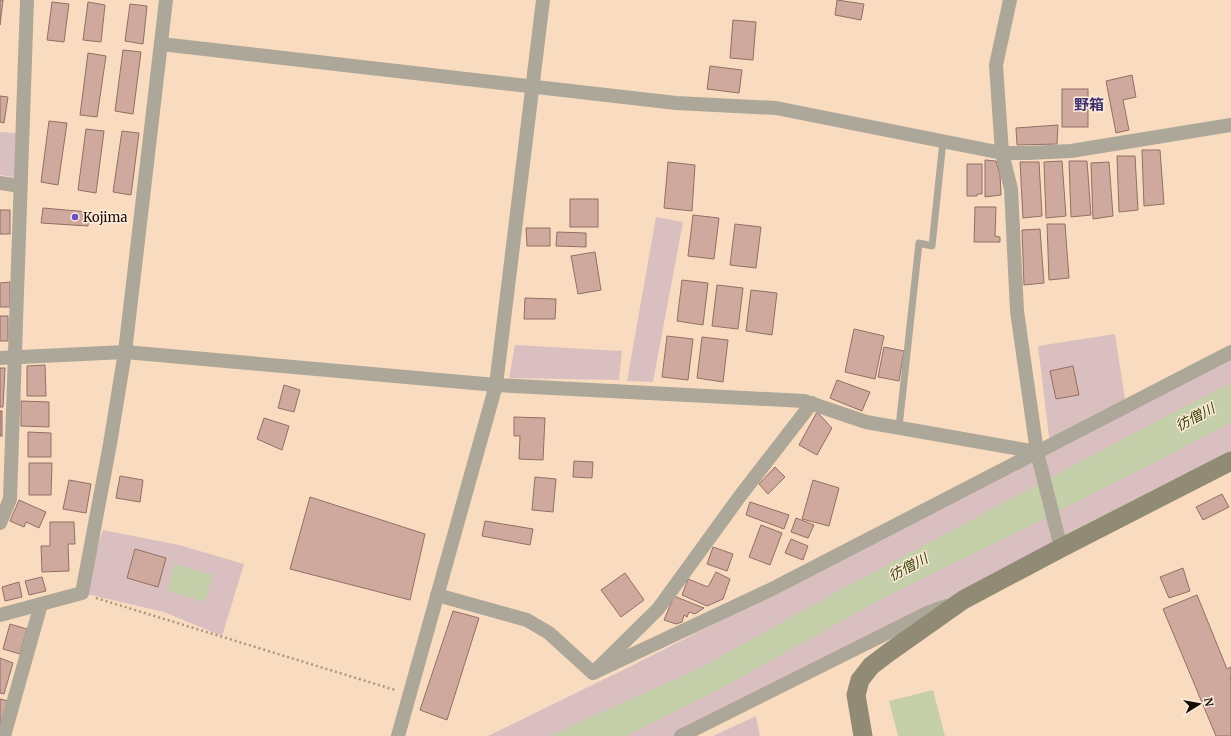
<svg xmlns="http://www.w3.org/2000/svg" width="1231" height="736" font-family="Merriweather,'Noto Sans JP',serif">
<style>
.green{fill:#dabfc1}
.water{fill:#c5cfaa}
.building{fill:#cfa99d;stroke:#926f64}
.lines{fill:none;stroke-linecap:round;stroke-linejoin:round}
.path{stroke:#ab9580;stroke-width:2.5;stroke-dasharray:2 3;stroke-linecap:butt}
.lane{stroke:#aca798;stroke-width:7}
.street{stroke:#aca798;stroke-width:14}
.secondary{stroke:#918a74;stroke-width:19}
.poi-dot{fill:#6a4ec8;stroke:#fdebdb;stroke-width:1.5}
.labels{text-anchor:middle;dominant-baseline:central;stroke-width:3;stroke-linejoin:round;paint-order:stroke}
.poi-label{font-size:13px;fill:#160d05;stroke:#fdebdb;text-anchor:start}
.water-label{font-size:14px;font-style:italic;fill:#374204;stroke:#fdebdb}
.quarter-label{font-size:15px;font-weight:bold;fill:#3e336f;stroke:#fdebdb}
</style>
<rect width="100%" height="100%" fill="#f9dcc0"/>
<g class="green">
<path d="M 0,132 L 16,133 L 14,177 L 0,175 Z"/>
<path d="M 656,217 L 683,222 L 653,382 L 627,381 Z"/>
<path d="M 1115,334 L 1126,406 L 1231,352 L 1231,455 L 681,736 L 488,736 L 627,668 L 823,569 L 1050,445 L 1038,346 Z"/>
<path d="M 515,345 L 622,351 L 619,380 L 509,378 Z"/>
<path d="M 103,530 L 179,545 L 244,564 L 222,636 L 164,612 L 82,593 Z"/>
<path d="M 756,716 L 760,736 L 713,736 Z"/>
</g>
<g class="water">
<path d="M 1231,383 L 1231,423 L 1028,527 L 887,596 L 720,689 L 626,736 L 549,736 L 702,667 L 829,596 L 1181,408 Z"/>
<path d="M 175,564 L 213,575 L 205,602 L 167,590 Z"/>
<path d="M 933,690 L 945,736 L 898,736 L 889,701 Z"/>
</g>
<g class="building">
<path d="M 0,0 L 3,0 L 0,25 Z"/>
<path d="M 837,0 L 864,4 L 861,20 L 835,15 Z"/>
<path d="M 52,2 L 69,4 L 64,42 L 47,40 Z"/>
<path d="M 88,2 L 105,5 L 101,42 L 83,40 Z"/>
<path d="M 130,4 L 147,6 L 143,44 L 125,41 Z"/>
<path d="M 733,20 L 756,22 L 753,60 L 730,58 Z"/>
<path d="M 123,50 L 141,52 L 133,114 L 115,111 Z"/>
<path d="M 88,53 L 106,56 L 97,117 L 80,115 Z"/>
<path d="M 710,66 L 742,70 L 739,93 L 707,89 Z"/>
<path d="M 1132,75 L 1136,97 L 1123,100 L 1129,130 L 1116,133 L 1106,81 Z"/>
<rect x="1062" y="89" width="26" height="38"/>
<path d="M 0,96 L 8,97 L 4,123 L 0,122 Z"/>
<path d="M 49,121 L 67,123 L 58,185 L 41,182 Z"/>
<path d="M 1058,125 L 1057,144 L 1017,145 L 1016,128 Z"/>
<path d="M 86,129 L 104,131 L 96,193 L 78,190 Z"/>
<path d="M 122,131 L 139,133 L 131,195 L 113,192 Z"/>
<path d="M 1142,150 L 1160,150 L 1164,204 L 1144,206 Z"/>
<path d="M 1117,156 L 1135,156 L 1138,210 L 1119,212 Z"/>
<path d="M 985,160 L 996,161 L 1000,174 L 1001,195 L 985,197 Z"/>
<path d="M 1062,161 L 1066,216 L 1046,218 L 1044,162 Z"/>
<path d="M 1069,161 L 1087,161 L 1091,215 L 1071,217 Z"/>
<path d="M 668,162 L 695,165 L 692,211 L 664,208 Z"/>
<path d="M 1020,162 L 1039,162 L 1042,216 L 1023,218 Z"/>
<path d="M 1109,162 L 1113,216 L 1093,219 L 1091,163 Z"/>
<path d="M 967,164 L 982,164 L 982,194 L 977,194 L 977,196 L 967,196 Z"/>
<rect x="570" y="199" width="28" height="28"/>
<path d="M 975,207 L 996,207 L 995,236 L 1000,237 L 1000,242 L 974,242 Z"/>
<path d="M 43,208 L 89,212 L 88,226 L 41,223 Z"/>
<rect x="0" y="210" width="10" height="24"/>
<path d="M 693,215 L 719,218 L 714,259 L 688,256 Z"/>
<path d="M 735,224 L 761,227 L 756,268 L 730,265 Z"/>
<path d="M 1047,224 L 1065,224 L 1069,278 L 1049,280 Z"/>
<path d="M 526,228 L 550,228 L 550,246 L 527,246 Z"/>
<path d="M 1040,229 L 1044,283 L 1024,285 L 1022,230 Z"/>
<path d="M 557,232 L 586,233 L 586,247 L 556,246 Z"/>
<path d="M 595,252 L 601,290 L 578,294 L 571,256 Z"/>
<path d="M 682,280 L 708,283 L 703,325 L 677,321 Z"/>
<path d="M 10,282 L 10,307 L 0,307 L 0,283 Z"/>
<path d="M 717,285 L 743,288 L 738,329 L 712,326 Z"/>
<path d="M 751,290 L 777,293 L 772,335 L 746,331 Z"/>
<path d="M 525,298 L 556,299 L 555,319 L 524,319 Z"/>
<rect x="0" y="316" width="8" height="25"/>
<path d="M 854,329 L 884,336 L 875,379 L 845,372 Z"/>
<path d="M 667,336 L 693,339 L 688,380 L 662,377 Z"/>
<path d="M 702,337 L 728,340 L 723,382 L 697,378 Z"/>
<path d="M 884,347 L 904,351 L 899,381 L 878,377 Z"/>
<path d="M 45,365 L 46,396 L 27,396 L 27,366 Z"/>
<path d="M 1073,366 L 1079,395 L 1056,399 L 1050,371 Z"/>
<path d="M 0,368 L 5,368 L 3,407 L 0,407 Z"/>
<path d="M 837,380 L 870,392 L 862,411 L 830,398 Z"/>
<path d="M 284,385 L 300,390 L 294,412 L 278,408 Z"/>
<path d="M 21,401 L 49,402 L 49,427 L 21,426 Z"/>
<rect x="0" y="411" width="2" height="25"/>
<path d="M 817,412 L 832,428 L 817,455 L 799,445 Z"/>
<path d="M 514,417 L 545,418 L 543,460 L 519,459 L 520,436 L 514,436 Z"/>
<path d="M 264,418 L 289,426 L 282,450 L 257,439 Z"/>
<path d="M 28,432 L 51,433 L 51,457 L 28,457 Z"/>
<path d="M 574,461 L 593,462 L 592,478 L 573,477 Z"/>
<path d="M 29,463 L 52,463 L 51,495 L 29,495 Z"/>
<path d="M 775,467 L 785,477 L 768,494 L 759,484 Z"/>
<path d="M 120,476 L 143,480 L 140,502 L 116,498 Z"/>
<path d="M 535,477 L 556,479 L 553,512 L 532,510 Z"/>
<path d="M 69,480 L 91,484 L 86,513 L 63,509 Z"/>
<path d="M 813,480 L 839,488 L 829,526 L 802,519 Z"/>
<path d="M 1222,494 L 1229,507 L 1203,520 L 1196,507 Z"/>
<path d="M 310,497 L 425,534 L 410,600 L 290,569 Z"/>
<path d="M 19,500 L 46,512 L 39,528 L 26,522 L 24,527 L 10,521 Z"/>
<path d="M 750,502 L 789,515 L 784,529 L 746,515 Z"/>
<path d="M 796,518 L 814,525 L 808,538 L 791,532 Z"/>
<path d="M 485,521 L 533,529 L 530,545 L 482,536 Z"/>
<path d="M 50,522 L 74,522 L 75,544 L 68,544 L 69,571 L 42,572 L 41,546 L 50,546 Z"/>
<path d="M 761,525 L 782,533 L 770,565 L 749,557 Z"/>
<path d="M 791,539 L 808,546 L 803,560 L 785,553 Z"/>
<path d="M 713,547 L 733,554 L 727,571 L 707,564 Z"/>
<path d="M 135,549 L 166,558 L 158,587 L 127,578 Z"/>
<path d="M 1183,568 L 1190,591 L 1169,598 L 1160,577 Z"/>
<path d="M 716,572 L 730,579 L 723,599 L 707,606 L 682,595 L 688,579 L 708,587 Z"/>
<path d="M 625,573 L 644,600 L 621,617 L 601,590 Z"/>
<path d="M 42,577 L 46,591 L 29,595 L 25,581 Z"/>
<path d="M 19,582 L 22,597 L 5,601 L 2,587 Z"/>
<path d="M 1197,595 L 1227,669 L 1231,667 L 1231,678 L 1230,679 L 1231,681 L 1231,736 L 1216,736 L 1163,609 Z"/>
<path d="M 674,596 L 704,608 L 695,614 L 689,612 L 687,617 L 684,615 L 682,622 L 676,624 L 664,620 Z"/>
<path d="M 453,611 L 479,618 L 447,720 L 420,710 Z"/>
<path d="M 10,624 L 27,629 L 20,654 L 3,649 Z"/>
<path d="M 0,658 L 13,663 L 4,694 L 0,693 Z"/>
<path d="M 0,699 L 8,701 L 0,726 Z"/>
</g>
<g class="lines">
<path class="path" d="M 96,598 L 395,690"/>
<path class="lane" d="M 899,427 L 919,243 L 932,246 L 943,141"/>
<g class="street">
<path d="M 1010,0 L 996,65 L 1002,153 L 1011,189 L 1017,311 L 1037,452 L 1061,548"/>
<path d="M 161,44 L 676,103 L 776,108 L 1002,153 L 1027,153 L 1071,151 L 1231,125"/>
<path d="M 0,183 L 20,186"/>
<path d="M 0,358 L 125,352 L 496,385 L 804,401 L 866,422 L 1037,452"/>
<path d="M 0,523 L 10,499 L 27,0"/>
<path d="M 437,595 L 527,620 L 549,633 L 593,673 L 658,609 L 740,496 L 812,403"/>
<path d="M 0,615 L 82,593 L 110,444 L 125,352 L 166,0"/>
<path d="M 593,673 L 772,589 L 1231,352"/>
<path d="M 4,736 L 41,604"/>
<path d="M 398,736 L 496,385 L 543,0"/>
<path d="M 681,736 L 927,613 L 946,606"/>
</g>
<path class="secondary" d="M 863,736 L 856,695 L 860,680 L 871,666 L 888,653 L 963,600 L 1061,548 L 1231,461"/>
</g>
<circle class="poi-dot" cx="75" cy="217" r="4"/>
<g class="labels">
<g class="poi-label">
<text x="83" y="217">Kojima</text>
</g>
<g class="water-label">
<text transform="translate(1195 417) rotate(-28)">彷僧川</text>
<text transform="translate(908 567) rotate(-28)">彷僧川</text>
</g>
<g class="quarter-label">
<text x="1089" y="104">野箱</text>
</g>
</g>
<g transform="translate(1199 704) rotate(79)" stroke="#fdebdb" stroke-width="3" paint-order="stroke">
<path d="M0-3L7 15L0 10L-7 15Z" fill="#160d05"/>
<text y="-6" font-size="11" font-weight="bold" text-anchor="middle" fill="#160d05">N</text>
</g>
</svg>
